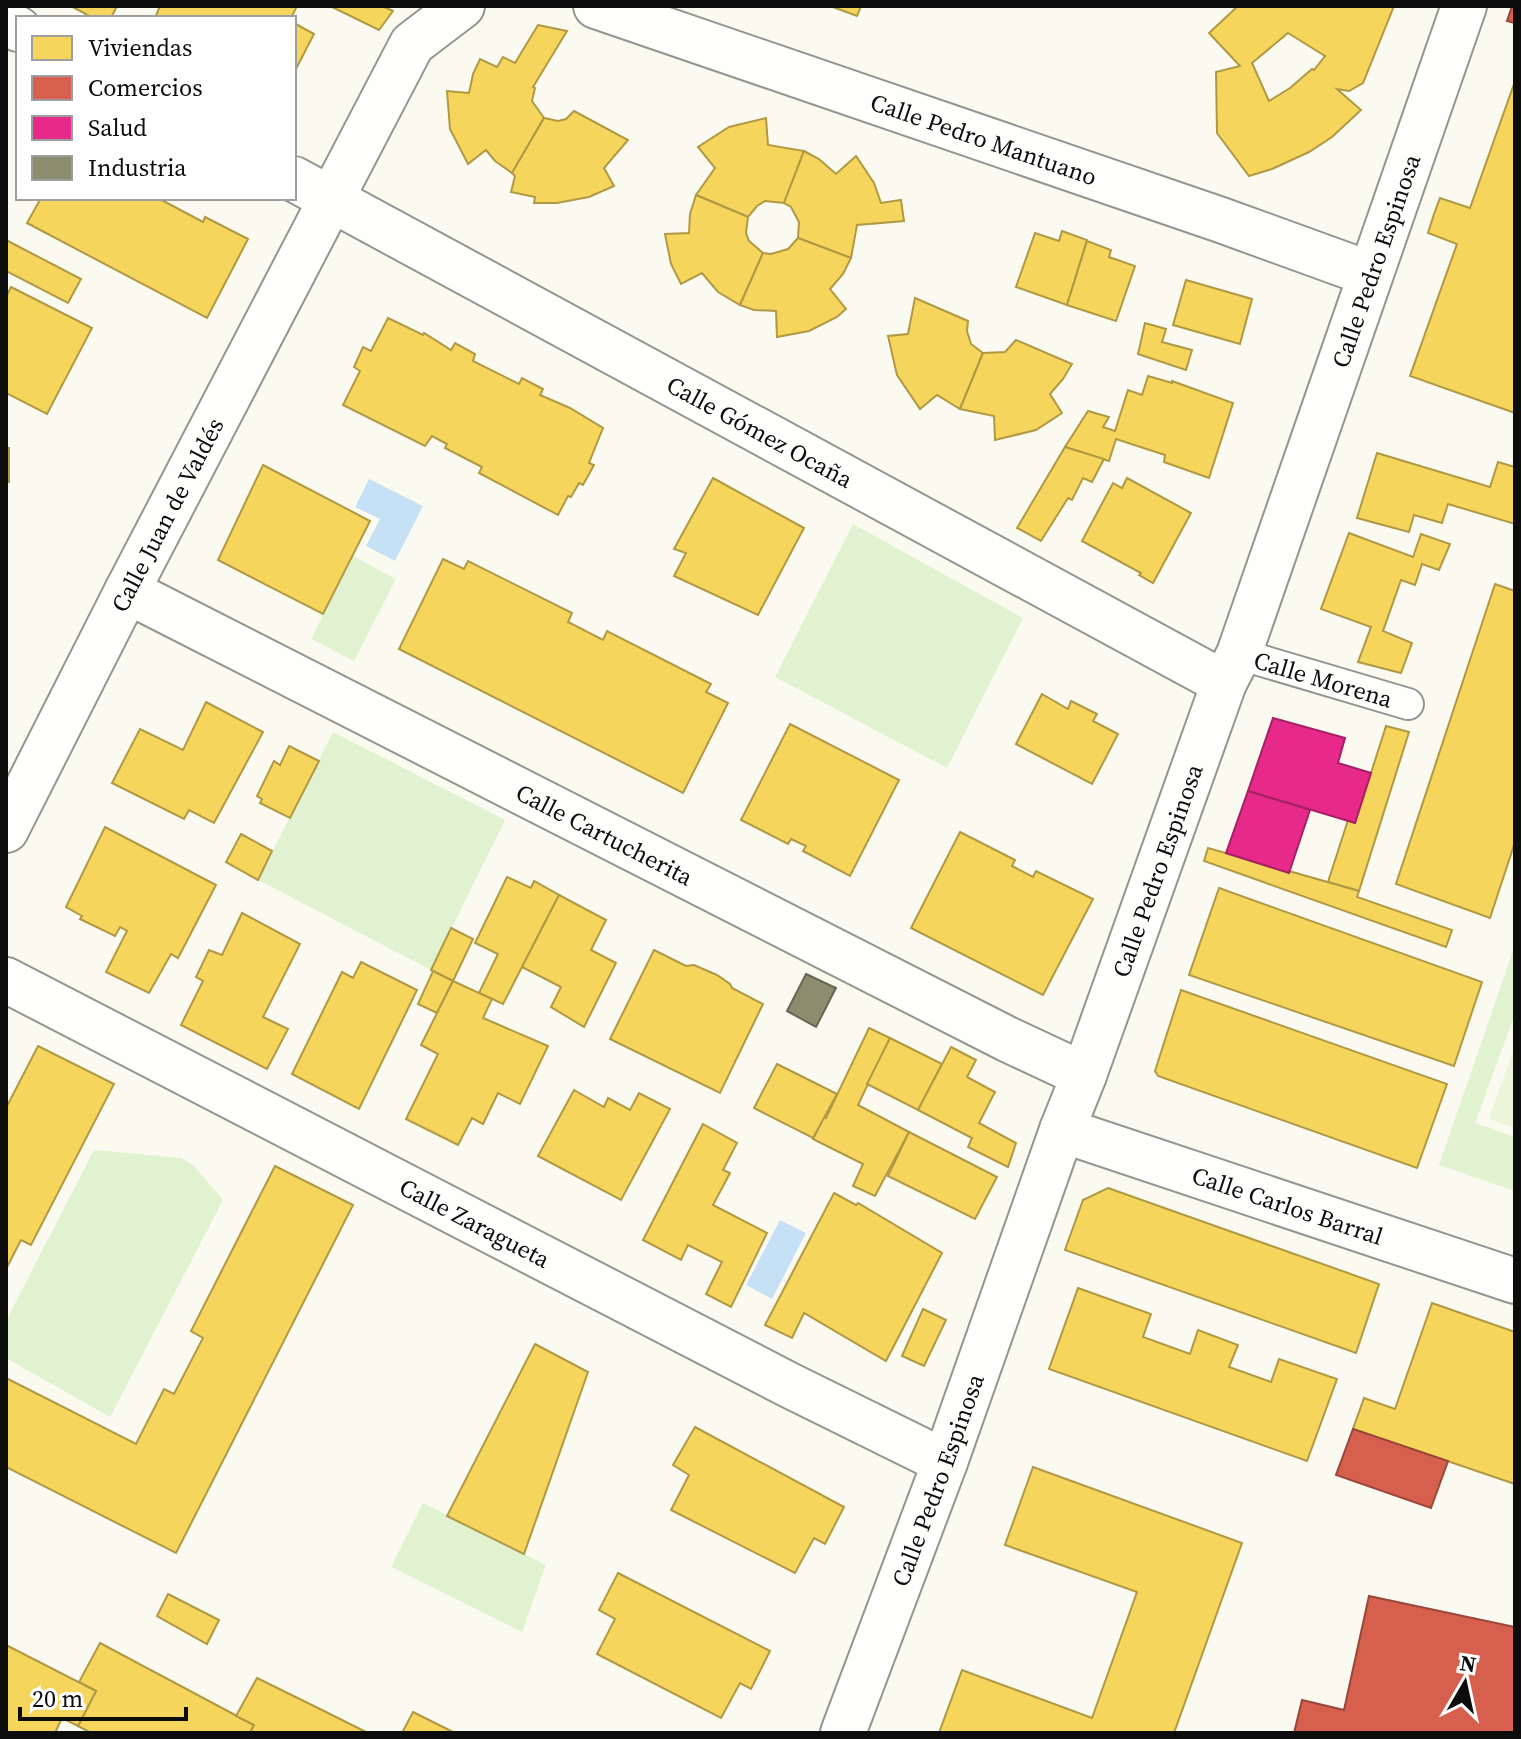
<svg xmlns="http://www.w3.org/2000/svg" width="1521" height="1739" font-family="'Source Serif 4',serif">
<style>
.green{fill:#e1f2d0}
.pitch{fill:#ecf5da}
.water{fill:#c6e1f6}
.homes{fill:#f6d55c;stroke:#b09944;stroke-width:2;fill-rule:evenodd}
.shops{fill:#d6604d;stroke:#9a473a;stroke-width:2}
.health{fill:#e7298a;stroke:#a62164;stroke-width:2}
.industry{fill:#8c8c6e;stroke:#666651;stroke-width:2}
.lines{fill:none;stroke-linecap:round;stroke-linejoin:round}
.lane-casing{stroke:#949490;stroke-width:34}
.street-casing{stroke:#949490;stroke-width:48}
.lane{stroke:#fefefd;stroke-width:30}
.street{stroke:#fefefd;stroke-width:44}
.labels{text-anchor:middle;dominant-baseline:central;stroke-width:8;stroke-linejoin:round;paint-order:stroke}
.street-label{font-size:24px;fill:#0d0d0d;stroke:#fff}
</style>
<rect width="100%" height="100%" fill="#fbfaf1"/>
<g class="green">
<path d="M 853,524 L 1023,618 L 947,768 L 775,677 Z"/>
<path d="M 353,556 L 396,579 L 354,661 L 311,639 Z"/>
<path d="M 333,732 L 505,820 L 431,970 L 258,880 Z"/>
<path d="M 1515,945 L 1515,1014 L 1475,1123 L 1515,1137 L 1515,1191 L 1439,1165 Z"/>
<path d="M 94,1150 L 181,1158 L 194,1166 L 223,1200 L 110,1417 L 6,1358 L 6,1321 Z"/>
<path d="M 423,1503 L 546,1565 L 522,1632 L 391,1567 Z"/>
</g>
<path class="pitch" d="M 1515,1045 L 1515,1128 L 1489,1119 Z"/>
<g class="water">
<path d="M 369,479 L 423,506 L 395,561 L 366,546 L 380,519 L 355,507 Z"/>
<path d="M 780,1220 L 806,1233 L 772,1299 L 746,1285 Z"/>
</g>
<g class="homes">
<path d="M 71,6 L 117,6 L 111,18 L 93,18 Z"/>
<path d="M 160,6 L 297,6 L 291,18 L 155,18 Z"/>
<path d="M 330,6 L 382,6 L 393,11 L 379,30 Z"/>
<path d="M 830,6 L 861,6 L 857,16 Z"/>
<path d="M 1238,6 L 1394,6 L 1363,83 L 1349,91 L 1337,89 L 1361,110 L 1332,137 L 1309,152 L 1272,169 L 1249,176 L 1217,133 L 1216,72 L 1240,66 L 1209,33 ZM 1288,33 L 1325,56 L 1314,70 L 1312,69 L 1290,88 L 1269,101 L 1252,63 Z"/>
<path d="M 294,23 L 314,34 L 297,67 L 294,65 Z"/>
<path d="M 538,25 L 567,31 L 533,87 L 535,88 L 532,101 L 544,118 L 512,173 L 495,161 L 486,150 L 468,164 L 450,129 L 447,91 L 469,93 L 473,74 L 480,59 L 497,67 L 503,57 L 515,63 Z"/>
<path d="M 1515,81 L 1515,413 L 1410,376 L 1457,244 L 1428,233 L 1434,214 L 1440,198 L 1470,208 Z"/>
<path d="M 574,111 L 628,140 L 604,168 L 614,186 L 589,197 L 557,203 L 534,203 L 535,197 L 511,192 L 515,176 L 512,173 L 544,118 L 558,121 L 566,119 Z"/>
<path d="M 766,118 L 768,145 L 804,151 L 784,203 L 765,201 L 757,206 L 748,217 L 696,195 L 715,168 L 698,147 L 729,127 Z"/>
<path d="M 804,151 L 819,159 L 836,174 L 856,156 L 874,183 L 881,203 L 901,200 L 904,221 L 857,225 L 851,258 L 798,238 L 799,222 L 791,207 L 784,203 Z"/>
<path d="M 696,195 L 748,217 L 746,233 L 749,241 L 763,253 L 740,305 L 718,292 L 702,273 L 681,284 L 671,264 L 665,234 L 689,233 L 690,214 Z"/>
<path d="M 41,198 L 158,198 L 203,222 L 205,217 L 248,239 L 207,318 L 27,223 Z"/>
<path d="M 1062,231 L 1087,240 L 1067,305 L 1016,287 L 1035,233 L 1059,241 Z"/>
<path d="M 798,238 L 851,258 L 843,274 L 830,289 L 846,309 L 837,317 L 809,331 L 777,337 L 776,311 L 754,310 L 740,305 L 763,253 L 771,254 L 788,249 Z"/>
<path d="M 6,240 L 81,279 L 68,303 L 6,271 Z"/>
<path d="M 1087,241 L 1111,250 L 1109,257 L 1135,266 L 1116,321 L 1067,305 Z"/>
<path d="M 1186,280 L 1252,299 L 1240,344 L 1173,325 Z"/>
<path d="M 11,287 L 92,328 L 47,414 L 6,393 L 6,297 Z"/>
<path d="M 915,298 L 968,321 L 967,331 L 971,344 L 983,353 L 960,409 L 937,395 L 920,409 L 897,375 L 888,336 L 908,334 Z"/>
<path d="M 388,318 L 423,335 L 424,333 L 451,350 L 455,343 L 475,354 L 473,361 L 519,384 L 522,378 L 543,389 L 540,395 L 570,408 L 603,428 L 589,463 L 594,465 L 583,485 L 579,483 L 571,497 L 568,496 L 558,515 L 479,473 L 482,467 L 445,448 L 447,444 L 432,436 L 425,446 L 343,405 L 360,371 L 354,367 L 363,347 L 371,351 Z"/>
<path d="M 1145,323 L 1166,329 L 1162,342 L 1192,350 L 1186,370 L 1138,354 Z"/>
<path d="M 1016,340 L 1072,364 L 1063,379 L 1050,394 L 1062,413 L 1036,430 L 995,440 L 994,416 L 960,409 L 983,353 L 1005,352 Z"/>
<path d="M 1148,376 L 1172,383 L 1172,381 L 1233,403 L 1209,478 L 1164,462 L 1165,455 L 1116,439 L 1109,461 L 1065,447 L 1088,411 L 1109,417 L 1103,427 L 1115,431 L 1128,390 L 1142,395 Z"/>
<path d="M 1065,447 L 1104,459 L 1092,482 L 1083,478 L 1072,500 L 1068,498 L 1041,541 L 1017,528 Z"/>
<rect x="6" y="448" width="3" height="34"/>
<path d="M 1377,453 L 1490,487 L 1498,462 L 1515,467 L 1515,524 L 1448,504 L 1442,523 L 1414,515 L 1409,532 L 1357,518 Z"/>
<path d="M 263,465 L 370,521 L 323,614 L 218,560 Z"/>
<path d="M 713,478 L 804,528 L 758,615 L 674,576 L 686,553 L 674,549 Z"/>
<path d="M 1127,478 L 1191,513 L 1153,583 L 1139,575 L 1141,573 L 1082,541 L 1113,483 L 1122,488 Z"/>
<path d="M 1349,533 L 1413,557 L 1421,534 L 1450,544 L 1439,570 L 1422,564 L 1415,585 L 1401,580 L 1383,631 L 1412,643 L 1401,673 L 1358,662 L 1371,627 L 1321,609 Z"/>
<path d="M 443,559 L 464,569 L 468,561 L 572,613 L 568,622 L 603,640 L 607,631 L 711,684 L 706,692 L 728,703 L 683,793 L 399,649 Z"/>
<path d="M 1495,584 L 1515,591 L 1515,842 L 1490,918 L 1396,884 Z"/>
<path d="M 1042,694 L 1068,709 L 1071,701 L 1097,714 L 1093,721 L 1118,734 L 1092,784 L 1016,744 Z"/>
<path d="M 206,702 L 263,732 L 214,823 L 189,810 L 184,819 L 112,783 L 140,729 L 183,750 Z"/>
<path d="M 790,724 L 899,780 L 850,876 L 803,851 L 806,846 L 791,839 L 788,844 L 741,820 Z"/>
<path d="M 1386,726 L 1409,732 L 1359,891 L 1328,882 L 1348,820 L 1355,823 Z"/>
<path d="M 289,746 L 319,761 L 290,818 L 260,803 L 262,799 L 257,796 L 274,761 L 280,765 Z"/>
<path d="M 105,827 L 216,885 L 178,958 L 171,954 L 149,993 L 106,972 L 127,931 L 120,927 L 115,936 L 80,919 L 82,916 L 66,907 Z"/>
<path d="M 960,832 L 1015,860 L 1012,866 L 1033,877 L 1036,871 L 1093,899 L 1043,995 L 911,928 Z"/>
<path d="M 241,834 L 272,851 L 258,880 L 226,862 Z"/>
<path d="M 1208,848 L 1359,891 L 1357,897 L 1452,930 L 1446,947 L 1204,861 Z"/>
<path d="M 507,877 L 531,888 L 534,881 L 559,895 L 503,1004 L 479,993 L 498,954 L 475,943 Z"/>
<path d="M 1219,888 L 1482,982 L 1454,1066 L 1189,975 Z"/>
<path d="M 559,895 L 606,920 L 591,950 L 616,963 L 584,1027 L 551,1007 L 561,987 L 522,967 Z"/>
<path d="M 242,913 L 300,944 L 263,1017 L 288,1029 L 267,1069 L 181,1025 L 203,981 L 196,977 L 209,950 L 222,955 Z"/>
<path d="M 451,928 L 473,939 L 453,981 L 431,970 Z"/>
<path d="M 654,950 L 686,966 L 694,965 L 717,975 L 730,984 L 732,988 L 763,1004 L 720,1093 L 610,1039 Z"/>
<path d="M 361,962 L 417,990 L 359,1109 L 292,1074 L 342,972 L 353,978 Z"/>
<path d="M 433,971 L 453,981 L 437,1013 L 418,1004 Z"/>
<path d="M 453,981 L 492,999 L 483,1018 L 548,1046 L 520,1104 L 498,1093 L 483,1124 L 472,1118 L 458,1145 L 406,1119 L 438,1054 L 421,1045 Z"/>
<path d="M 1181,990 L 1447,1084 L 1417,1168 L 1158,1076 L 1155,1071 Z"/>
<path d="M 869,1028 L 890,1038 L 858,1105 L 909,1132 L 875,1196 L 853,1186 L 863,1164 L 813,1139 L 824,1117 L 826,1118 Z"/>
<path d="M 890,1038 L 942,1064 L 918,1110 L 867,1084 Z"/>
<path d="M 38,1046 L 114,1084 L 31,1245 L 21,1240 L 6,1269 L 6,1108 Z"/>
<path d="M 951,1047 L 976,1060 L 967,1077 L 995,1092 L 979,1123 L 1016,1143 L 1008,1167 L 968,1147 L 972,1138 L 918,1110 Z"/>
<path d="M 777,1064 L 837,1094 L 813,1138 L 754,1108 Z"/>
<path d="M 574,1090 L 604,1107 L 608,1098 L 630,1110 L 639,1093 L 670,1109 L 621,1200 L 538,1156 Z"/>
<path d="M 703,1124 L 737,1143 L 723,1170 L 730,1173 L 713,1205 L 767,1233 L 731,1307 L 706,1294 L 722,1262 L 688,1245 L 681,1260 L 643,1240 Z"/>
<path d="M 909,1132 L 997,1177 L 975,1219 L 888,1176 Z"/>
<path d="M 275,1166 L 353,1205 L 176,1553 L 6,1467 L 6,1378 L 136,1444 L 164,1389 L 174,1394 L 203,1338 L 191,1331 Z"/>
<path d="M 1108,1188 L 1379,1284 L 1356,1353 L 1065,1250 L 1083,1200 Z"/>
<path d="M 834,1193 L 856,1205 L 858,1203 L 942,1253 L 886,1361 L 804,1313 L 792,1338 L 765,1325 Z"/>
<path d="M 1078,1288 L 1151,1314 L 1143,1337 L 1190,1354 L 1198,1330 L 1238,1345 L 1229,1367 L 1271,1382 L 1279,1359 L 1337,1379 L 1307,1461 L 1049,1369 Z"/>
<path d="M 1432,1303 L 1515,1332 L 1515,1484 L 1353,1429 L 1364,1398 L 1395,1409 Z"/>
<path d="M 923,1309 L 946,1320 L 924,1366 L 902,1356 Z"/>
<path d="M 535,1344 L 588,1372 L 524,1554 L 447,1516 Z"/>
<path d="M 695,1427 L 844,1507 L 825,1544 L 814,1538 L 795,1573 L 671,1510 L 689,1475 L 673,1465 Z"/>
<path d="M 1033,1467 L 1242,1543 L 1174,1733 L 939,1733 L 962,1670 L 1092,1718 L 1137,1592 L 1005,1545 Z"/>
<path d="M 618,1573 L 770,1651 L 751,1689 L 740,1683 L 721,1718 L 597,1654 L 615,1619 L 599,1610 Z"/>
<path d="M 168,1594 L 219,1620 L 207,1644 L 157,1616 Z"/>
<path d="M 100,1643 L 254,1725 L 250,1733 L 91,1733 L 78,1726 L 96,1691 L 79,1682 Z"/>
<path d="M 6,1645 L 96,1691 L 78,1726 L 62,1718 L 55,1733 L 6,1733 Z"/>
<path d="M 257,1678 L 322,1710 L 368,1733 L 250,1733 L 254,1725 L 236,1716 Z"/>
<path d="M 413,1712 L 455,1733 L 402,1733 Z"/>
</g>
<g class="shops">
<path d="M 1512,6 L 1515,6 L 1515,23 L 1507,21 Z"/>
<path d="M 1353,1429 L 1448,1461 L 1431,1508 L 1336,1475 Z"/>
<path d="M 1369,1596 L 1515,1627 L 1515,1733 L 1294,1733 L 1302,1700 L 1344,1710 Z"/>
</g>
<g class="health">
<path d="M 1273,718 L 1345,738 L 1338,763 L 1371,773 L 1355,823 L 1248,791 Z"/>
<path d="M 1248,791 L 1310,810 L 1289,873 L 1226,853 Z"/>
</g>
<path class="industry" d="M 806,974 L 836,988 L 816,1027 L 787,1011 Z"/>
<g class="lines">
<defs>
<g id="lane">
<path id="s1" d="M 1239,654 L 1408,704"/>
</g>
<g id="street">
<path id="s2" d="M 596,6 L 1221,220 L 1370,274"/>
<path d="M 6,22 L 18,29"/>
<path id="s3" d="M 294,179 L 1224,683"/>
<path id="s4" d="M 127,591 L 1007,1039 L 1084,1075"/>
<path id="s5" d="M 6,830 L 127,591 L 412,44 L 462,6"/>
<path id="s6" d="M 6,980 L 787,1384 L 945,1462"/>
<path id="s7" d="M 1062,1130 L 1515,1281"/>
<path id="s8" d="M 843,1733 L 945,1462 L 1062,1130 L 1084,1075 L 1224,683 L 1239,654 L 1464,6"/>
</g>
</defs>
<use href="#lane" class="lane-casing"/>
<use href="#street" class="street-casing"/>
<use href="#lane" class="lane"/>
<use href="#street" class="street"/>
</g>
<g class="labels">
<g class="street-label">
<text stroke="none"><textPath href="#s2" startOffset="410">Calle Pedro Mantuano</textPath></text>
<text stroke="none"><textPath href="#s8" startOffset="1566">Calle Pedro Espinosa</textPath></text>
<text stroke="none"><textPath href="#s3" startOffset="530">Calle Gómez Ocaña</textPath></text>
<text stroke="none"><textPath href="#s5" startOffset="354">Calle Juan de Valdés</textPath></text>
<text stroke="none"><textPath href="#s1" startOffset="88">Calle Morena</textPath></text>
<text stroke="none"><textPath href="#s4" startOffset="536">Calle Cartucherita</textPath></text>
<text stroke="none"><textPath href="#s8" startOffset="918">Calle Pedro Espinosa</textPath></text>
<text stroke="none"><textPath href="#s7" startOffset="238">Calle Carlos Barral</textPath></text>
<text stroke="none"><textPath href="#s6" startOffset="528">Calle Zaragueta</textPath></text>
<text stroke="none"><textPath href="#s8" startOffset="270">Calle Pedro Espinosa</textPath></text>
</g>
</g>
<rect width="1521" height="1739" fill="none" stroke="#0d0d0d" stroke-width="16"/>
<rect x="16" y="16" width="280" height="184" fill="#ffffff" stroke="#9e9e9e" stroke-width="2"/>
<rect x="32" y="36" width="40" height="24" fill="#f6d55c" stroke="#9e9e9e" stroke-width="2"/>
<text x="88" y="56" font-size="24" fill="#0d0d0d">Viviendas</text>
<rect x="32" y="76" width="40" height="24" fill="#d6604d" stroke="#9e9e9e" stroke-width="2"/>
<text x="88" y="96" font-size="24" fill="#0d0d0d">Comercios</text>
<rect x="32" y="116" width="40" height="24" fill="#e7298a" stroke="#9e9e9e" stroke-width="2"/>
<text x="88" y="136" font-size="24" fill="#0d0d0d">Salud</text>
<rect x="32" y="156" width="40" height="24" fill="#8c8c6e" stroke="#9e9e9e" stroke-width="2"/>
<text x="88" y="176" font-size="24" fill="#0d0d0d">Industria</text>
<g transform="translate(1465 1683) rotate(9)" stroke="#ffffff" stroke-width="6" paint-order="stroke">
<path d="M0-6L14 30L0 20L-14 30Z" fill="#0d0d0d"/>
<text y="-12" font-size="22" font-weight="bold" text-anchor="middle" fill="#0d0d0d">N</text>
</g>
<path d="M20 1707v12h166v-12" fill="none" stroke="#0d0d0d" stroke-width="4"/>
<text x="32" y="1707" font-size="24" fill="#0d0d0d" stroke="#ffffff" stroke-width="6" paint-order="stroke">20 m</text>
</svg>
